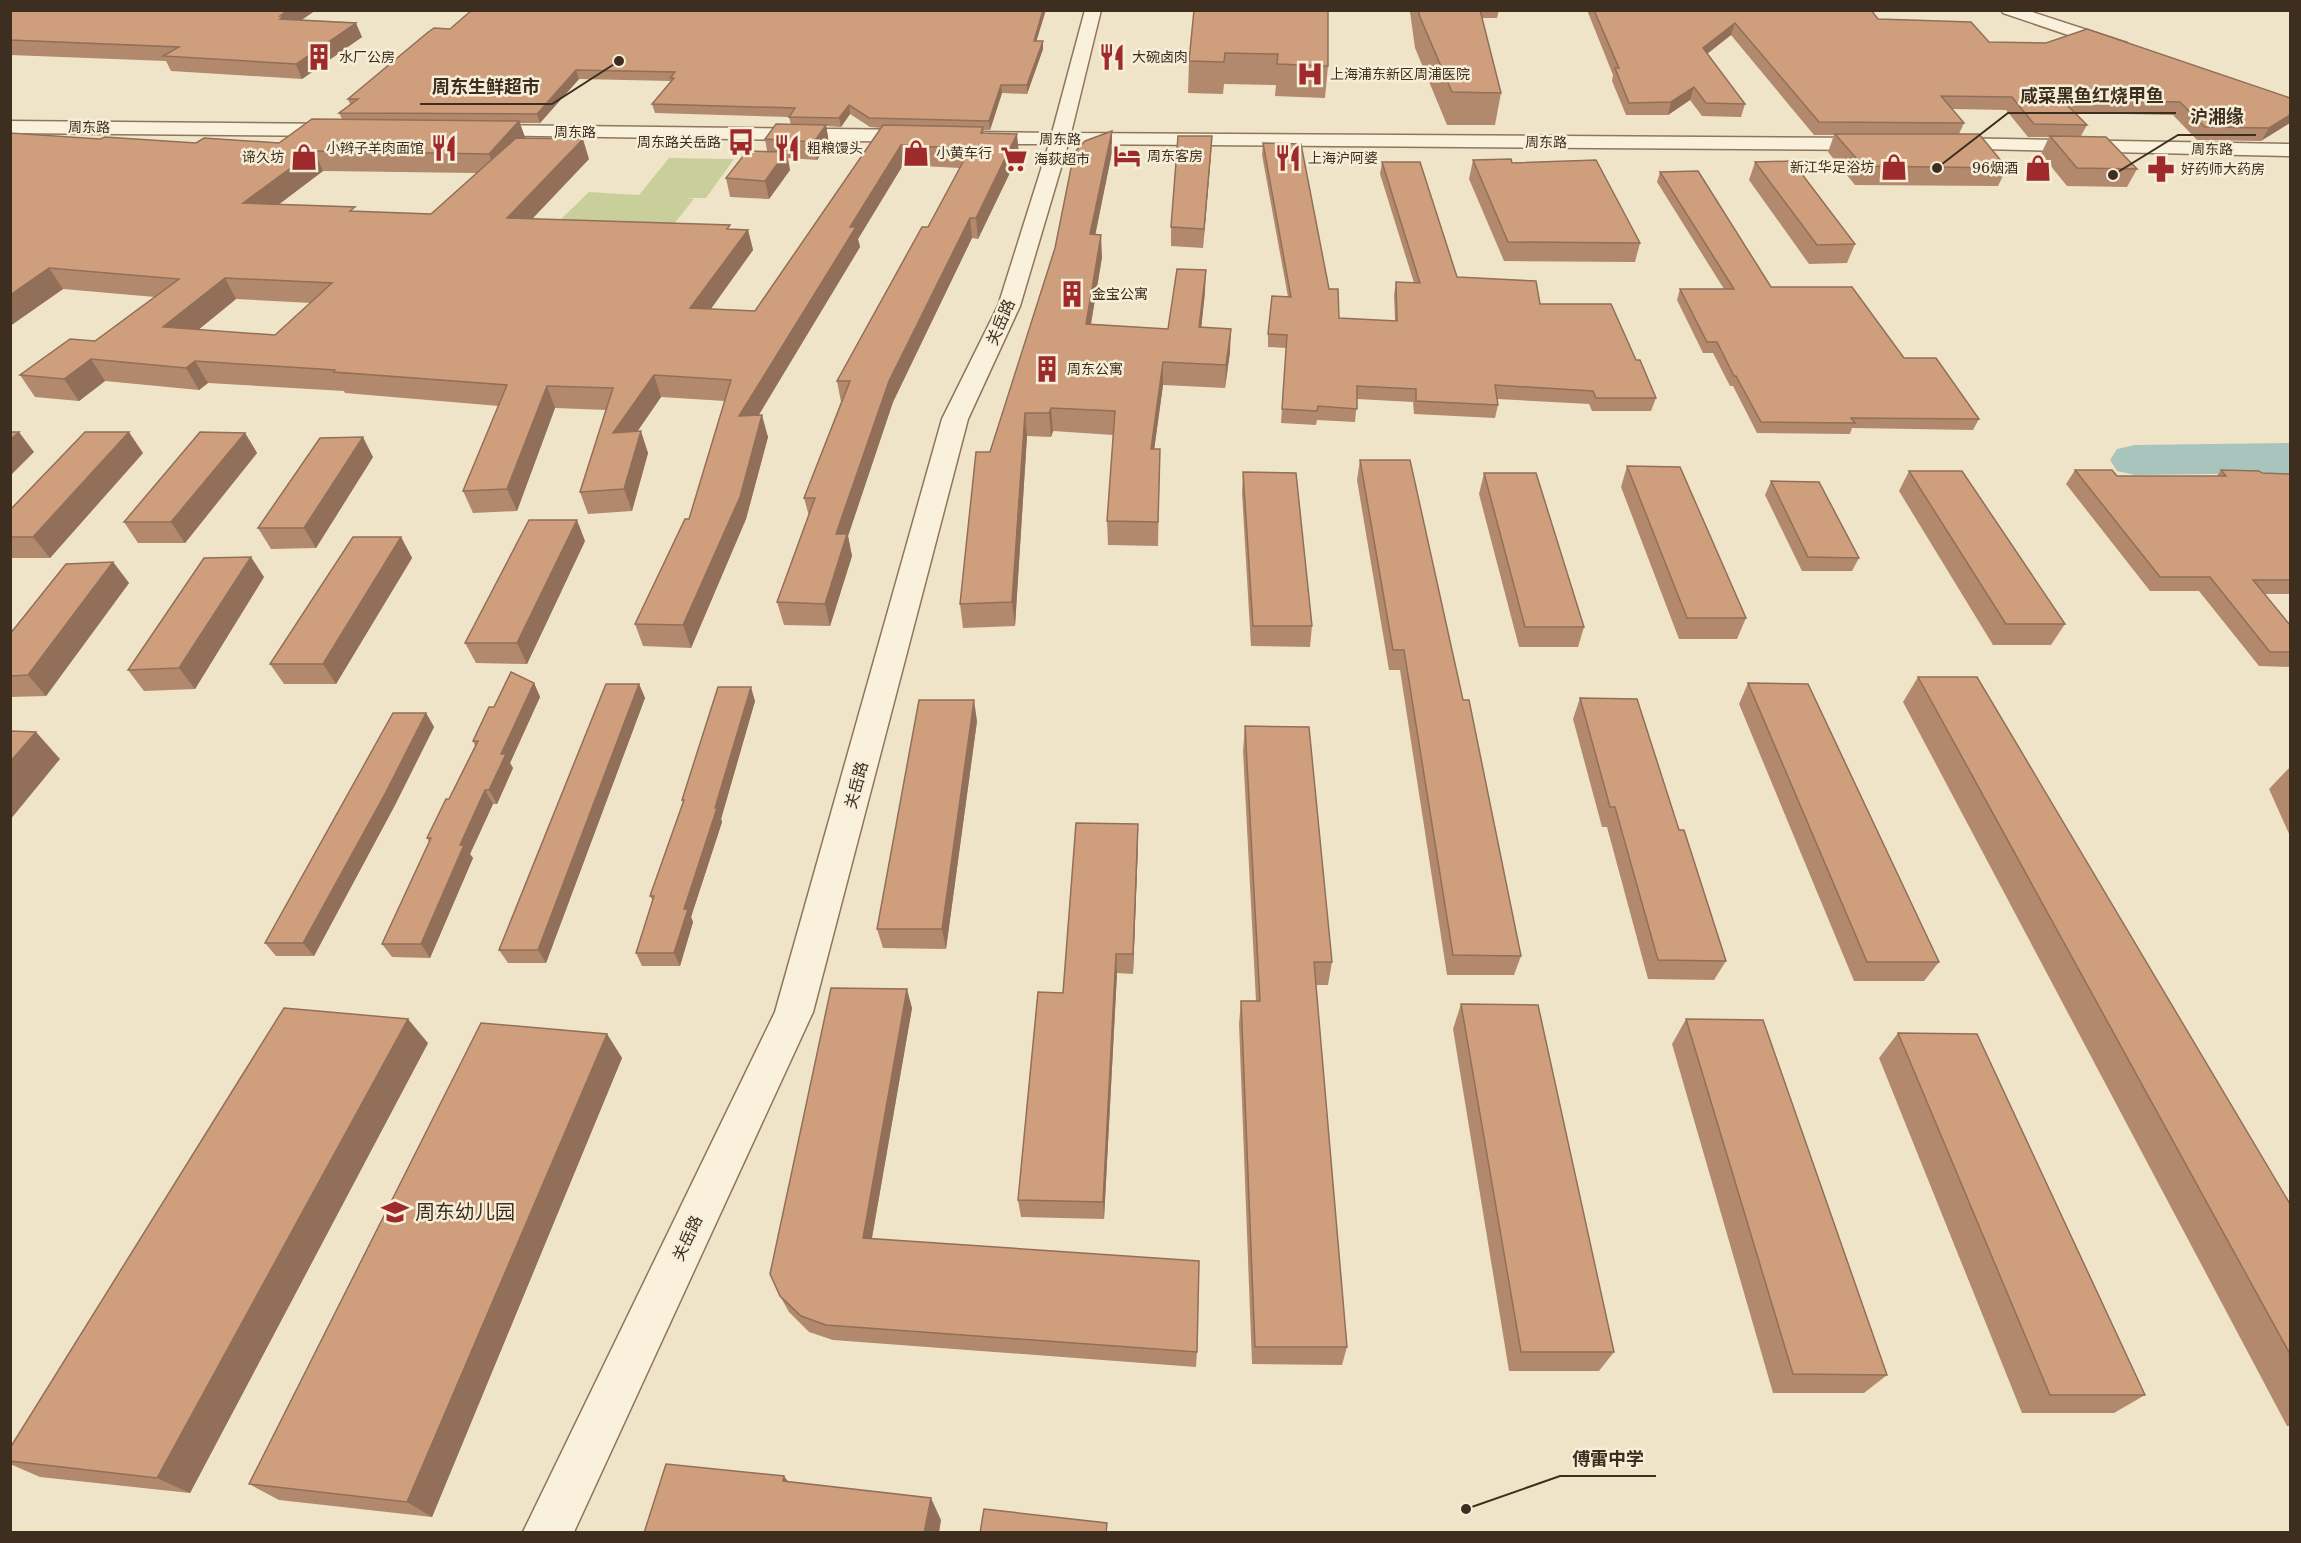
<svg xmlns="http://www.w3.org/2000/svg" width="2301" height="1543" font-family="'Libre Baskerville','Noto Sans SC',serif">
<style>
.green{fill:#c9cf9b}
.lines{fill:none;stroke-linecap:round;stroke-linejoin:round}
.river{fill:#a9c4bc;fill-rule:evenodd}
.minor-casing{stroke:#8d765c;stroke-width:3}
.minor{fill:#faf1dc;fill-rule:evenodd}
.wall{fill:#b2896c;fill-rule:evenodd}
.shaded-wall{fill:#916f58}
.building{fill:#cf9f7d;stroke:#916f58;stroke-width:1.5;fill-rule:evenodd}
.labels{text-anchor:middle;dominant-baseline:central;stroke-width:5;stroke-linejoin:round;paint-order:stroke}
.far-poi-label{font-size:14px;fill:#3d2e20;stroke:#f7eed8;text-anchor:start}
.far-street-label{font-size:14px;fill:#3d2e20;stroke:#f7eed8}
.street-label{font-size:16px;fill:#3d2e20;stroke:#f7eed8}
.near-poi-label{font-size:20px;fill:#3d2e20;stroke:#f7eed8;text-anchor:start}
.leader{fill:none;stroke:#3d2e20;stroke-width:2}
.callout-dot{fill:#3d2e20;stroke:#f7eed8;stroke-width:2}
.callout-label{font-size:18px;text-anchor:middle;font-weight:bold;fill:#3d2e20;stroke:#f7eed8;stroke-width:5;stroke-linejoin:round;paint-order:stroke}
</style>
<rect width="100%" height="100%" fill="#f0e4c8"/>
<path class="green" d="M 669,158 L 734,159 L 706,198 L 688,198 L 694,199 L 669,230 L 558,222 L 589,192 L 639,195 Z"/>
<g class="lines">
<path class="river" d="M 2290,443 L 2290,473 L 2135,475 L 2117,471 L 2110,460 L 2117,449 L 2135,445 Z"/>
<defs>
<g id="minor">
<path d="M 1085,10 L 1101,10 L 1071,133 L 1875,138 L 1882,140 L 1884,144 L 1882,148 L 1875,150 L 1068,144 L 1020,306 L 968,419 L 813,1012 L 574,1532 L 523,1532 L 775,1012 L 942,419 L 998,306 L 1049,144 L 972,144 L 965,142 L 963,138 L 965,134 L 972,132 L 1052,133 Z"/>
<path d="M 2001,10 L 2026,10 L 2127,43 L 2129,47 L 2127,51 L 2115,51 L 2003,13 Z"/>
<path d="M 10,121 L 342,124 L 349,126 L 351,130 L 349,134 L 342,136 L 10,133 Z"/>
<path d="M 477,125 L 921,130 L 928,132 L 930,136 L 928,140 L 921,142 L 470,135 L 468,131 L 470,127 Z"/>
<path d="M 1944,138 L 2290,144 L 2290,156 L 1937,148 L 1935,144 L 1937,140 Z"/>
</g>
</defs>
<use href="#minor" class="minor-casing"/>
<use href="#minor" class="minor"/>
</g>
<g class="wall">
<path d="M 10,10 L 316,10 L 302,20 L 362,37 L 302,79 L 171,71 L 166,61 L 10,55 Z"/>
<path d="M 1194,10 L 1328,66 L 1325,98 L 1275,96 L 1276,85 L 1224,84 L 1223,94 L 1188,93 L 1189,61 Z"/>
<path d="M 1332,10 L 1499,10 L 1497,18 L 1482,18 L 1501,93 L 1495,125 L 1447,125 L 1415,48 L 1410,12 Z"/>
<path d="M 1587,10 L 1871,10 L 1878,19 L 1989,42 L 2290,98 L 2261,141 L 2197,140 L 2173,115 L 2075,113 L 2087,125 L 2081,136 L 2137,169 L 2127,187 L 2067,186 L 2041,154 L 2049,137 L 2028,137 L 2006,110 L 1952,109 L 1964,123 L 1959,134 L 2007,168 L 1998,186 L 1855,185 L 1828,152 L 1834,135 L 1814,135 L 1731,35 L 1707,54 L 1745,104 L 1741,117 L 1702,116 L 1690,100 L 1668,115 L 1626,115 L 1612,81 L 1613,75 Z"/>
<path d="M 427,33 L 1037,41 L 1043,49 L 1027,94 L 1002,93 L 990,130 L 984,130 L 984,133 L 1019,154 L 978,239 L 972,238 L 893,402 L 848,536 L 852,556 L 830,626 L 784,625 L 777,602 L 809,516 L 804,498 L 841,402 L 837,381 L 928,227 L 960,168 L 903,165 L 858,239 L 860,247 L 758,415 L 768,437 L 746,519 L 691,648 L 643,646 L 635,624 L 689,519 L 725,401 L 661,397 L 637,432 L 648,453 L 632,511 L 588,514 L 580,492 L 606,410 L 555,408 L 517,511 L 473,513 L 463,491 L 499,406 L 345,393 L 344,391 L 208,383 L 199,390 L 105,381 L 79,401 L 35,397 L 20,375 L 95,341 L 155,297 L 63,289 L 10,326 L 100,139 L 196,143 L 279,143 L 342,119 L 339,113 L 350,104 L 348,99 ZM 579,79 L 671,81 L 652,104 L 655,113 L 789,117 L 791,125 L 765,139 L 767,151 L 726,178 L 730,197 L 769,199 L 790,170 L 788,158 L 817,160 L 829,143 L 826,126 L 841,127 L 850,114 L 870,127 L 881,128 L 755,311 L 710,309 L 753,250 L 748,230 L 532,219 L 589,159 L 525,138 L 520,123 L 540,123 ZM 323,171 L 477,173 L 431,214 L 357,212 L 278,205 ZM 236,299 L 311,303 L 275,335 L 198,330 Z"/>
<path d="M 1112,131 L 1112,152 L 1095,235 L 1102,257 L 1091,324 L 1168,329 L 1205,292 L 1201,327 L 1230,352 L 1225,388 L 1163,385 L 1154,449 L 1160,449 L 1158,546 L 1108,545 L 1107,521 L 1113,435 L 1053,431 L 1051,437 L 1027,436 L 1015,626 L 963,628 L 960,604 Z"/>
<path d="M 1263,143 L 1329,289 L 1339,318 L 1395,321 L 1394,295 L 1396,282 L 1414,283 L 1380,174 L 1382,162 L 1457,277 L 1540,304 L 1636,360 L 1656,398 L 1651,411 L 1592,411 L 1589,404 L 1497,399 L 1498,405 L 1495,418 L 1414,414 L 1413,402 L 1357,399 L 1355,422 L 1317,420 L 1316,425 L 1281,423 L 1286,348 L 1268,347 L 1268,334 L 1288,297 L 1262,155 Z"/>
<path d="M 1211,154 L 1203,248 L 1171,246 L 1171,227 Z"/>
<path d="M 1473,160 L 1512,163 L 1640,243 L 1635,262 L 1504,261 L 1469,179 Z"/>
<path d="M 1755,162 L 1855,244 L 1847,263 L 1809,264 L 1749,180 Z"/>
<path d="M 1660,172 L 1771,287 L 1904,358 L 1979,419 L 1973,430 L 1852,428 L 1850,434 L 1757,433 L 1733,386 L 1730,386 L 1713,353 L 1703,353 L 1677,300 L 1680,289 L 1724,289 L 1657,182 Z"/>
<path d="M 245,433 L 257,453 L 185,543 L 138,543 L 124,522 Z"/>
<path d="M 143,453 L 50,558 L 10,558 L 10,510 Z"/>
<path d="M 373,457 L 316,548 L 271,549 L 258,528 Z"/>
<path d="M 1360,460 L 1463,700 L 1521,956 L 1514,975 L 1447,975 L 1400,670 L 1389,670 L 1357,480 Z"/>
<path d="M 1627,466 L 1746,618 L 1737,639 L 1679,639 L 1621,487 Z"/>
<path d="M 2075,470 L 2117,476 L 2217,476 L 2221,470 L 2262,473 L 2290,474 L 2290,594 L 2264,594 L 2290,625 L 2290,667 L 2259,666 L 2199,591 L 2150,591 L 2066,484 Z"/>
<path d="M 1909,471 L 2065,624 L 2051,645 L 1993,645 L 1899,491 Z"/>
<path d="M 1243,472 L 1312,626 L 1310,647 L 1251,646 L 1242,493 Z"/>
<path d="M 1484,473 L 1584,627 L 1578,647 L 1519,647 L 1479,494 Z"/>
<path d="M 1771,481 L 1859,558 L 1852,571 L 1802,571 L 1765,495 Z"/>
<path d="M 401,537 L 412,558 L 336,684 L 284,684 L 270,664 Z"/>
<path d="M 585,541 L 527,664 L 476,663 L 465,643 Z"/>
<path d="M 113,562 L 129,583 L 46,696 L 10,697 L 10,634 Z"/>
<path d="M 264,577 L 195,689 L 144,691 L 128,670 Z"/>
<path d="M 1918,677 L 2290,1204 L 2290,1426 L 2287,1426 L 1903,702 Z"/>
<path d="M 534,683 L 540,697 L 510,763 L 513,768 L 497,804 L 493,804 L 470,854 L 473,858 L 430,958 L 392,957 L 382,944 L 429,842 L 427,838 L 449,799 L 475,746 L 473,741 L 494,707 Z"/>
<path d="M 1748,683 L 1939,962 L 1924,981 L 1854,981 L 1739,704 Z"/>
<path d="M 639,684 L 645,698 L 546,963 L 508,963 L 499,950 Z"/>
<path d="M 1580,698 L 1679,830 L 1726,961 L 1714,980 L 1648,979 L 1607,827 L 1602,827 L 1573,719 Z"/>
<path d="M 755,701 L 721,819 L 722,822 L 691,917 L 693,922 L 680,966 L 642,966 L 636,953 L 653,901 L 650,896 L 683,802 L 682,800 Z"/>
<path d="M 426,713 L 434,727 L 395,805 L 314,956 L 276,956 L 265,943 Z"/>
<path d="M 977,721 L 946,949 L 883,948 L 877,929 Z"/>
<path d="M 1245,726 L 1332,962 L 1328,985 L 1316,985 L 1347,1347 L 1342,1365 L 1252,1364 L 1239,1024 L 1241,1001 L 1256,1001 L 1243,751 Z"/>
<path d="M 2290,767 L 2290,836 L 2269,789 Z"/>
<path d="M 1138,824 L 1138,844 L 1133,974 L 1117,973 L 1104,1219 L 1021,1217 L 1018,1200 L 1063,993 Z"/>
<path d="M 1461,1004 L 1614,1352 L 1599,1371 L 1509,1371 L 1453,1029 Z"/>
<path d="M 912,1008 L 872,1238 L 1197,1352 L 1196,1367 L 833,1340 L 809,1332 L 789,1312 L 780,1296 Z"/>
<path d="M 1686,1019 L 1887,1375 L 1864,1393 L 1773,1393 L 1672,1044 Z"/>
<path d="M 1898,1033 L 2145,1395 L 2114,1413 L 2022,1413 L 1879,1058 Z"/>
<path d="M 607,1034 L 622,1058 L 432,1517 L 279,1500 L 249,1484 Z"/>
<path d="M 428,1043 L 190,1493 L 40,1477 L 10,1464 L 10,1448 Z"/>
</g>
<g class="shaded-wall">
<path d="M 288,10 L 316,10 L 289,28 L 280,19 L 280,16 Z"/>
<path d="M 1043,10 L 1046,10 L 1034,49 L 1034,41 Z"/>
<path d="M 356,23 L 362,37 L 302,79 L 296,64 Z"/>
<path d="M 1735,23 L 1731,35 L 1699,60 L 1703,48 Z"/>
<path d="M 1043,41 L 1043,49 L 1027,94 L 1027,85 Z"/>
<path d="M 576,70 L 579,79 L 540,123 L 537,114 Z"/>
<path d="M 1001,85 L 1002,93 L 990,130 L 989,121 Z"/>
<path d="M 1694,87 L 1690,100 L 1668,115 L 1671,102 Z"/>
<path d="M 849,105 L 850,114 L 841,127 L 839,118 Z"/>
<path d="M 2290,115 L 2290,123 L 2261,141 L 2269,128 Z"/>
<path d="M 519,121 L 526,140 L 496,173 L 489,154 Z"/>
<path d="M 826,125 L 829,143 L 817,160 L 814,142 Z"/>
<path d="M 1112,131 L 1112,152 L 1091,256 L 1090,234 Z"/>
<path d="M 1017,134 L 1019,154 L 978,239 L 976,218 Z"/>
<path d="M 1212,136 L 1211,154 L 1203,248 L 1204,229 Z"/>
<path d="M 583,139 L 589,159 L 514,238 L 507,218 Z"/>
<path d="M 901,145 L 903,165 L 858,239 L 860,247 L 745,438 L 739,416 L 850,227 Z"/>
<path d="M 314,151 L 323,171 L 254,223 L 243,203 Z"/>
<path d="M 786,152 L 790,170 L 769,199 L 765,181 Z"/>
<path d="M 970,218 L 972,238 L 893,402 L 848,536 L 852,556 L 830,626 L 825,604 L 836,534 L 889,381 Z"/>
<path d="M 748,230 L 753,250 L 696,330 L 690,308 Z"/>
<path d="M 1101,235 L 1102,257 L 1087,347 L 1086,324 Z"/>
<path d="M 49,268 L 63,289 L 10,326 L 10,295 Z"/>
<path d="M 1206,270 L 1205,292 L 1199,350 L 1199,327 Z"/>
<path d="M 225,278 L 236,299 L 176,348 L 163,327 Z"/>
<path d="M 1231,329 L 1230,352 L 1225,388 L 1226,365 Z"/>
<path d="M 91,359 L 105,381 L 79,401 L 64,379 Z"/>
<path d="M 195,361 L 208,383 L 199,390 L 186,368 Z"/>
<path d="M 1163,362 L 1163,385 L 1151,473 L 1151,449 Z"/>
<path d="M 654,375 L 661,397 L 621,455 L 613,433 Z"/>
<path d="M 547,386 L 555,408 L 517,511 L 507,489 Z"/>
<path d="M 1051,408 L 1053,431 L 1051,437 L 1049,413 Z"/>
<path d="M 1025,413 L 1027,436 L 1015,626 L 1012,602 Z"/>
<path d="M 762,415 L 768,437 L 746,519 L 691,648 L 683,625 Z"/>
<path d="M 641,431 L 648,453 L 632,511 L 624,489 Z"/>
<path d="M 19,432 L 34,452 L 10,476 L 10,440 Z"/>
<path d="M 129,432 L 143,453 L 50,558 L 33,537 Z"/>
<path d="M 245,433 L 257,453 L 185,543 L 171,522 Z"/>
<path d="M 363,437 L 373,457 L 316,548 L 304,528 Z"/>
<path d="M 577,520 L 585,541 L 527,664 L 517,643 Z"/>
<path d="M 401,537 L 412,558 L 336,684 L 323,664 Z"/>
<path d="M 251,557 L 264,577 L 195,689 L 179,668 Z"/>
<path d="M 113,562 L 129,583 L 46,696 L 28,675 Z"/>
<path d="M 534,683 L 540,697 L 510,763 L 513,768 L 497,804 L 489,790 L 501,754 Z"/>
<path d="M 639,684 L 645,698 L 546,963 L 538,950 Z"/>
<path d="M 751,687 L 755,701 L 721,819 L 722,822 L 691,917 L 693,922 L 680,966 L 674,953 L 684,909 L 715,808 Z"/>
<path d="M 974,700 L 977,721 L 946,949 L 942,929 Z"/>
<path d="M 426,713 L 434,727 L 395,805 L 314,956 L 303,943 Z"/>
<path d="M 36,732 L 60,759 L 10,820 L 10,762 Z"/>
<path d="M 485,790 L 493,804 L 470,854 L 473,858 L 430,958 L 421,944 L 460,845 Z"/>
<path d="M 1138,824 L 1138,844 L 1133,974 L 1133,954 Z"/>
<path d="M 1116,954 L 1117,973 L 1104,1219 L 1103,1202 Z"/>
<path d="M 907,989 L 912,1008 L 869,1254 L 863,1238 Z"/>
<path d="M 408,1019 L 428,1043 L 190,1493 L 157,1478 Z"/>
<path d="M 607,1034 L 622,1058 L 432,1517 L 407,1502 Z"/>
<path d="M 784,1476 L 801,1499 L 783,1481 Z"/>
<path d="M 931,1498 L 941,1520 L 939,1533 L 924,1533 Z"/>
</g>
<g class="building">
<path d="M 10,10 L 288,10 L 280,16 L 284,16 L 280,19 L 356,23 L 296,64 L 163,56 L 179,47 L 10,40 Z"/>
<path d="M 472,10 L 1043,10 L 1034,41 L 1043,41 L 1027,85 L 1001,85 L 989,121 L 869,118 L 849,105 L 839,118 L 789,117 L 795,108 L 652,104 L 674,78 L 670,78 L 675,72 L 576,70 L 537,114 L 339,113 L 358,99 L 348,99 L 427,33 L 434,28 L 450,29 Z"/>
<path d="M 1194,10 L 1328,10 L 1328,66 L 1277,64 L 1278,54 L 1225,53 L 1224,62 L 1189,61 Z"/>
<path d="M 1418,10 L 1480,10 L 1501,93 L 1452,92 L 1420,17 Z"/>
<path d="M 1594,10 L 1871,10 L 1878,19 L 1971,22 L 1989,42 L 2046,43 L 2087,29 L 2290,98 L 2290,115 L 2269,128 L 2205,127 L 2180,102 L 2062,100 L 2087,125 L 2034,124 L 2012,97 L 1941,96 L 1964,123 L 1819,122 L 1735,23 L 1703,48 L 1745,104 L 1706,103 L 1694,87 L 1671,102 L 1629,103 L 1615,68 L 1619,68 Z"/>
<path d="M 312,119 L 519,121 L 489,154 L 314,151 L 243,203 L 355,207 L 350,211 L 431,214 L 516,138 L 583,139 L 507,218 L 730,225 L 727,229 L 748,230 L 690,308 L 755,311 L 883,125 L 983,127 L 981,133 L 1017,134 L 976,218 L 970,218 L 889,381 L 836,534 L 847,534 L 825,604 L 777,602 L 815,498 L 804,498 L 850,381 L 837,381 L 922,227 L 928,227 L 970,149 L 901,145 L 850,227 L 856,227 L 739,416 L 762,415 L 740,497 L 683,625 L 635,624 L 685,519 L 689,519 L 731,380 L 654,375 L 613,433 L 641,431 L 624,489 L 580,492 L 613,388 L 547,386 L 507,489 L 463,491 L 507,385 L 334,372 L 335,370 L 195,361 L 186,368 L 91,359 L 64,379 L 20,375 L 70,339 L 95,341 L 179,279 L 49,268 L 10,295 L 10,133 L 100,139 L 105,137 L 196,143 L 204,138 L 279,143 ZM 225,278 L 332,283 L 275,335 L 163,327 Z"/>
<path d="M 776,124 L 826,125 L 814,142 L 765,139 Z"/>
<path d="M 1112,131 L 1090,234 L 1101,235 L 1086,324 L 1168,329 L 1177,269 L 1206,270 L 1199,327 L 1231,329 L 1226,365 L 1163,362 L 1151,449 L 1160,449 L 1158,522 L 1107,521 L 1115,411 L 1051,408 L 1049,413 L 1025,413 L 1012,602 L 960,604 L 976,452 L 990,452 L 1055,248 L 1074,153 L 1085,141 Z"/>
<path d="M 1835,134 L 1979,134 L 2007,168 L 1863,166 Z"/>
<path d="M 1178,136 L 1212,136 L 1204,229 L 1171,227 Z"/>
<path d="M 2050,136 L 2106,137 L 2137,169 L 2077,168 Z"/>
<path d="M 1263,143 L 1301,144 L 1329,289 L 1338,289 L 1339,318 L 1397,321 L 1396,282 L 1420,283 L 1382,162 L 1420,162 L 1457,277 L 1536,281 L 1540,304 L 1611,304 L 1636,360 L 1640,360 L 1656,398 L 1596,398 L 1593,391 L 1495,385 L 1498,405 L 1416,401 L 1416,389 L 1357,386 L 1357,409 L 1318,406 L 1317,411 L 1282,409 L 1287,335 L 1268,334 L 1272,296 L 1291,297 Z"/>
<path d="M 747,151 L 786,152 L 765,181 L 726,178 Z"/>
<path d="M 1511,159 L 1512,163 L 1596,160 L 1640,243 L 1508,242 L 1473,160 Z"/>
<path d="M 1792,161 L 1855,244 L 1817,245 L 1755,162 Z"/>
<path d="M 1698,171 L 1771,287 L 1852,287 L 1904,358 L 1936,358 L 1979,419 L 1851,418 L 1855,423 L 1761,422 L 1736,376 L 1734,376 L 1717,342 L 1707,342 L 1680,289 L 1734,289 L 1660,172 Z"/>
<path d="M 10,432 L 19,432 L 10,440 Z"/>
<path d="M 85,432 L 129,432 L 33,537 L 10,537 L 10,510 Z"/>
<path d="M 200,432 L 245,433 L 171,522 L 124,522 Z"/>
<path d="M 363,437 L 304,528 L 258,528 L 320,438 Z"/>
<path d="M 1360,460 L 1410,460 L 1463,700 L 1469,700 L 1521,956 L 1453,955 L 1404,650 L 1393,650 Z"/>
<path d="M 1627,466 L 1680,467 L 1746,618 L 1687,618 Z"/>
<path d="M 2075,470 L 2112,470 L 2117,476 L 2226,476 L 2221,470 L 2259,471 L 2262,473 L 2290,474 L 2290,580 L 2253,580 L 2290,625 L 2290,652 L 2270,652 L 2210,577 L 2160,577 Z"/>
<path d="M 1909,471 L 1962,471 L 2065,624 L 2006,624 Z"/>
<path d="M 1243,472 L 1296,473 L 1312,626 L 1253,626 Z"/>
<path d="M 1484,473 L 1536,473 L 1584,627 L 1525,627 Z"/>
<path d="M 1771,481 L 1819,482 L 1859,558 L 1808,557 Z"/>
<path d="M 529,520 L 577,520 L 517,643 L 465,643 Z"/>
<path d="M 353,537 L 401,537 L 323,664 L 270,664 Z"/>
<path d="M 251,557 L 179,668 L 128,670 L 204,558 Z"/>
<path d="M 113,562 L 28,675 L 10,676 L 10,634 L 66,564 Z"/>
<path d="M 511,672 L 534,683 L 501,754 L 506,754 L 489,790 L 485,790 L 460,845 L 464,845 L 421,944 L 382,944 L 431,838 L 427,838 L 446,799 L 449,799 L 478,741 L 473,741 L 489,707 L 494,707 Z"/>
<path d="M 1918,677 L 1977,677 L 2290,1204 L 2290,1354 Z"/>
<path d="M 1748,683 L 1808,684 L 1939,962 L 1867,962 Z"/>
<path d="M 606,684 L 639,684 L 538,950 L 499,950 Z"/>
<path d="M 718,687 L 751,687 L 715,808 L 717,808 L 684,909 L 688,909 L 674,953 L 636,953 L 654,896 L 650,896 L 684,800 L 682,800 Z"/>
<path d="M 1580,698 L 1637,699 L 1679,830 L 1684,830 L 1726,961 L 1658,960 L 1615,807 L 1610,807 Z"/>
<path d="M 919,700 L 974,700 L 942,929 L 877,929 Z"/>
<path d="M 393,713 L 426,713 L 386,792 L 303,943 L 265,943 Z"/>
<path d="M 1245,726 L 1309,727 L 1332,962 L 1314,962 L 1347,1347 L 1255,1347 L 1241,1001 L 1260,1001 Z"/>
<path d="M 10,731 L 36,732 L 10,762 Z"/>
<path d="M 1076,823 L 1138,824 L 1133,954 L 1116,954 L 1103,1202 L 1018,1200 L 1038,992 L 1063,993 Z"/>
<path d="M 831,988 L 907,989 L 863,1238 L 1199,1261 L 1197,1352 L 826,1325 L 801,1316 L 780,1296 L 770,1274 Z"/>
<path d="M 1461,1004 L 1538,1005 L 1614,1352 L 1521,1352 Z"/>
<path d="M 284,1008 L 408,1019 L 157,1478 L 10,1461 L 10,1448 Z"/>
<path d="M 1686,1019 L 1763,1020 L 1887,1375 L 1793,1374 Z"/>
<path d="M 481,1023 L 607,1034 L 407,1502 L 249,1484 Z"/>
<path d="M 1898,1033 L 1977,1034 L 2145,1395 L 2050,1395 Z"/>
<path d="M 666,1464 L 784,1476 L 783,1481 L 931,1498 L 924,1533 L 644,1533 Z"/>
<path d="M 984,1509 L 1107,1523 L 1106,1533 L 980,1533 Z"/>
</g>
<defs>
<symbol id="building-bare" viewBox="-9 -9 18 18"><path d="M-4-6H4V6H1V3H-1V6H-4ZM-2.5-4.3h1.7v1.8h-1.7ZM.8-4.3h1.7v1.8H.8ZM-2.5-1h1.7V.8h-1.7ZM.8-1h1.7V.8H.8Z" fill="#9e2a2b" stroke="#f7eed8" stroke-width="2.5" paint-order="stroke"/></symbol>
<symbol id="restaurant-bare" viewBox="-9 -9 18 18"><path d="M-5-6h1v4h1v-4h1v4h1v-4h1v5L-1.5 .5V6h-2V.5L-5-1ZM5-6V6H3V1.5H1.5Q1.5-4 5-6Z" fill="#9e2a2b" stroke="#f7eed8" stroke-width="2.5" paint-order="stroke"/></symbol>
<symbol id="hospital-bare" viewBox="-9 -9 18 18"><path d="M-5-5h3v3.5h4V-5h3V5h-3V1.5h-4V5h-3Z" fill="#9e2a2b" stroke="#f7eed8" stroke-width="2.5" paint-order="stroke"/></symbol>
<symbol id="bus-bare" viewBox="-9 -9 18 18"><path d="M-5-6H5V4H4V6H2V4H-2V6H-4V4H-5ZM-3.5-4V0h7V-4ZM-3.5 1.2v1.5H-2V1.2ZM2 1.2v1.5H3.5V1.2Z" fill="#9e2a2b" stroke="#f7eed8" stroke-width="2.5" paint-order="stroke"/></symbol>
<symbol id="shop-bare" viewBox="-9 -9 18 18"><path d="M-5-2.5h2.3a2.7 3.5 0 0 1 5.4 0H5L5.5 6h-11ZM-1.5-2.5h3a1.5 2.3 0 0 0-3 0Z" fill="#9e2a2b" stroke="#f7eed8" stroke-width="2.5" paint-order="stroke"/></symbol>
<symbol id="hotel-bare" viewBox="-9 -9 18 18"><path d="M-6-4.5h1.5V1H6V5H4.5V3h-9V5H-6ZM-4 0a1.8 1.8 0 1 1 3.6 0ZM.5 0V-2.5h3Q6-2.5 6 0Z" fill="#9e2a2b" stroke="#f7eed8" stroke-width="2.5" paint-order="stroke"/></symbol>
<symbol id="supermarket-bare" viewBox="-9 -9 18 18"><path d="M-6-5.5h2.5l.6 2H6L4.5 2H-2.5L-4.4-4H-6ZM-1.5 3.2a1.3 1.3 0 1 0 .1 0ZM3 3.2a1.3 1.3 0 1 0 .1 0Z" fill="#9e2a2b" stroke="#f7eed8" stroke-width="2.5" paint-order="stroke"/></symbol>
<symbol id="pharmacy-bare" viewBox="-9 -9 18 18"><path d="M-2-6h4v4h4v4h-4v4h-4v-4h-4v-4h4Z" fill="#9e2a2b" stroke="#f7eed8" stroke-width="2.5" paint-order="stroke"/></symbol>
<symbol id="school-bare" viewBox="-9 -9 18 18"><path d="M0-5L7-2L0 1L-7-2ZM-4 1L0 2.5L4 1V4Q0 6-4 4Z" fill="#9e2a2b" stroke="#f7eed8" stroke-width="2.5" paint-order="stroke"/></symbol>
</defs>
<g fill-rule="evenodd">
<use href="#building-bare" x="300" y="38" width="38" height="38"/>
<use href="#restaurant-bare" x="1093" y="38" width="38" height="38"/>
<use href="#hospital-bare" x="1291" y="55" width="38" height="38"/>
<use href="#bus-bare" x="722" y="123" width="38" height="38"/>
<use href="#restaurant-bare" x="425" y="129" width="38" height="38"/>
<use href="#restaurant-bare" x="768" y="129" width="38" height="38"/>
<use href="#shop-bare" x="897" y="134" width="38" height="38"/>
<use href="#hotel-bare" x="1108" y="137" width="38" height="38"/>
<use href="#shop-bare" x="285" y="138" width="38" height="38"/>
<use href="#restaurant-bare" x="1269" y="139" width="38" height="38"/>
<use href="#supermarket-bare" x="995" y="140" width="38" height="38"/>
<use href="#shop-bare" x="1875" y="148" width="38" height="38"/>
<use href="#shop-bare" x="2019" y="149" width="38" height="38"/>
<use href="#pharmacy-bare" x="2142" y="150" width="38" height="38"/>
<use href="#building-bare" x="1053" y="275" width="38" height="38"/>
<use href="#building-bare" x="1028" y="350" width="38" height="38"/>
<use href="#school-bare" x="376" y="1193" width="38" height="38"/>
</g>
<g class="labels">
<g class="far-poi-label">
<text x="339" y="57">水厂公房</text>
<text x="1132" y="57">大碗卤肉</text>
<text x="1330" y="74">上海浦东新区周浦医院</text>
<text x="721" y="142" text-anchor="end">周东路关岳路</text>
<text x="424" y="148" text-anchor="end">小辫子羊肉面馆</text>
<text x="807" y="148">粗粮馒头</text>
<text x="936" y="153">小黄车行</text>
<text x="1147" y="156">周东客房</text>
<text x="284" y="157" text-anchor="end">谛久坊</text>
<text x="1308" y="158">上海沪阿婆</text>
<text x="1034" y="159">海荻超市</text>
<text x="1874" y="167" text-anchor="end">新江华足浴坊</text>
<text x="2018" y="168" text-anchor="end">96烟酒</text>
<text x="2181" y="169">好药师大药房</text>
<text x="1092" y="294">金宝公寓</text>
<text x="1067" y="369">周东公寓</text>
</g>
<g class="far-street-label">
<text transform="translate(89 127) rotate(1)">周东路</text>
<text x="575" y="132">周东路</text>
<text transform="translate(1060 139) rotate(1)">周东路</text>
<text transform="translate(1546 142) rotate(1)">周东路</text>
<text transform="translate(2212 149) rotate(1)">周东路</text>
</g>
<g class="street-label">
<text transform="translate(1000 322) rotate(-67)">关岳路</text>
<text transform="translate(856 785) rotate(-75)">关岳路</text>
<text transform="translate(687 1238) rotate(-65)">关岳路</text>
</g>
<g class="near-poi-label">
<text x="415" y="1212">周东幼儿园</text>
</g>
</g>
<path class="leader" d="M619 61L552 104H420M1937 168L2008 113H2176M2113 175L2178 135H2256M1466 1509L1560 1476H1656"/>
<g class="callout-dot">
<circle cx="619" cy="61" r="6"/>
<circle cx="1937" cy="168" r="6"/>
<circle cx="2113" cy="175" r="6"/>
<circle cx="1466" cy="1509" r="6"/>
</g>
<g class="callout-label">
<text x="486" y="93">周东生鲜超市</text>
<text x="2092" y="102">咸菜黑鱼红烧甲鱼</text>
<text x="2217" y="123">沪湘缘</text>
<text x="1608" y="1465">傅雷中学</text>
</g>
<rect width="2301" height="1543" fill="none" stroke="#3d2e20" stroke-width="24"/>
</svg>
